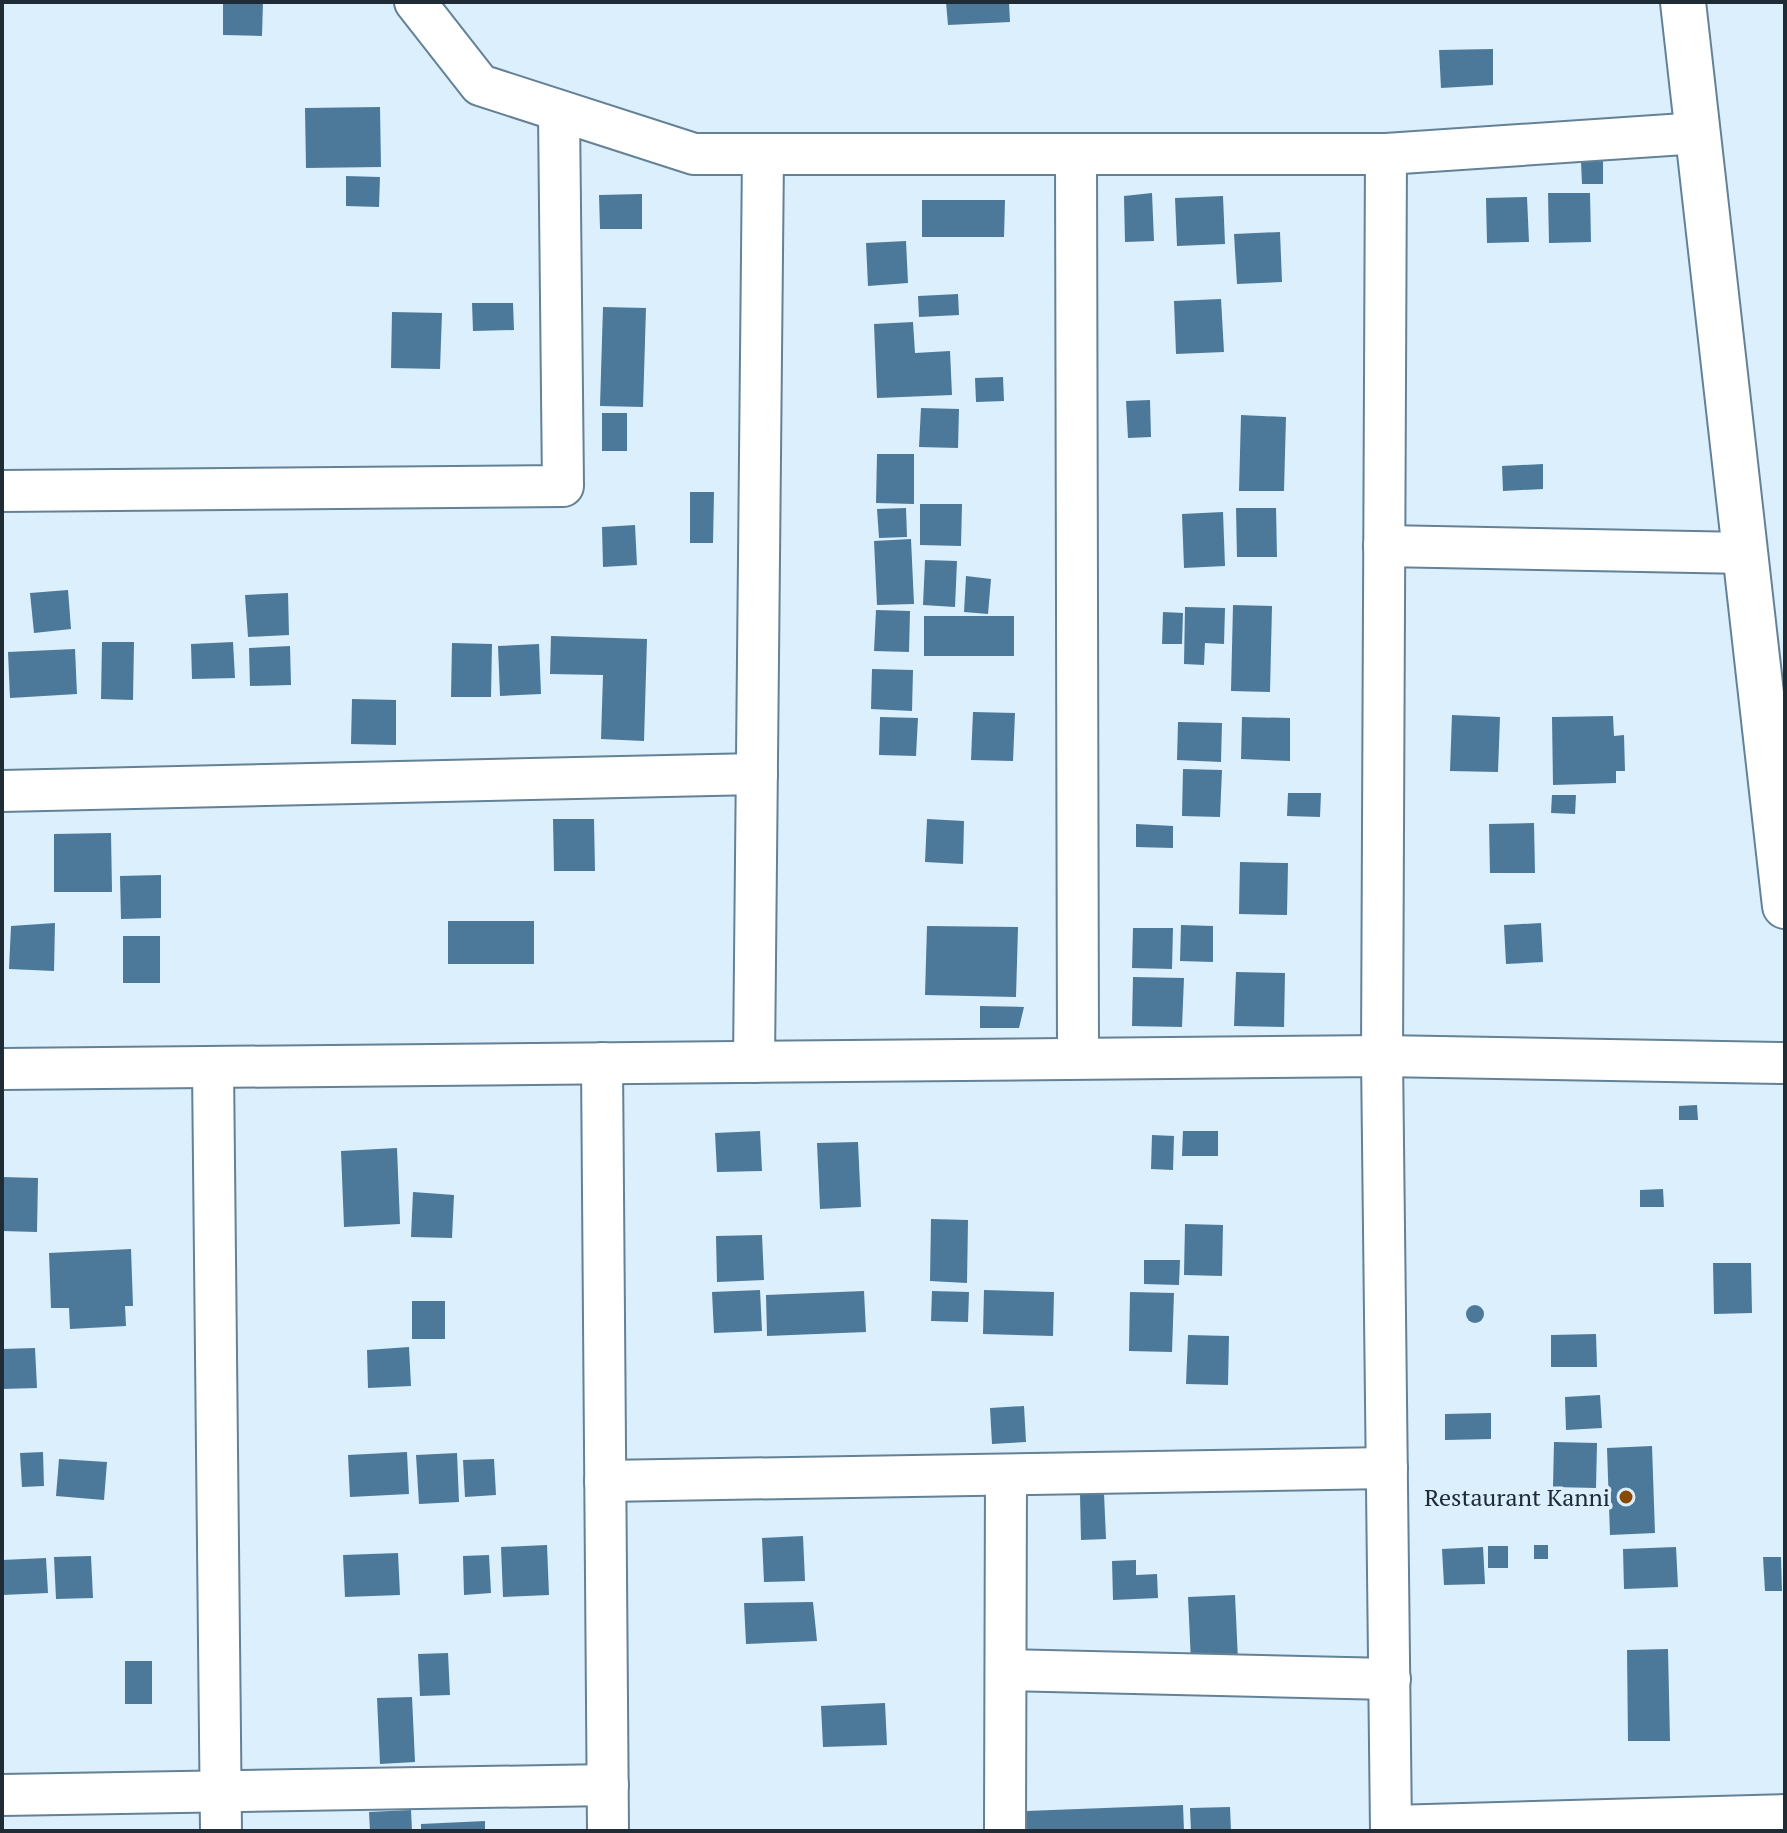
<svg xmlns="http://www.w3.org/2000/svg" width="1787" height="1833" font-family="'PT Serif',serif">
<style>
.building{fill:#4c7999}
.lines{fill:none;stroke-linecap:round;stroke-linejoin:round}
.minor-casing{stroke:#648196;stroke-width:44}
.trunk-casing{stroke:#648196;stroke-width:48}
.minor{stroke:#fff;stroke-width:40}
.trunk{stroke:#fff;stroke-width:44}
.poi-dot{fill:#874b07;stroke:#dceffd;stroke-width:3}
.labels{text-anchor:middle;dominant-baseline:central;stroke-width:7;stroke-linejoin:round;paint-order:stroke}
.poi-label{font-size:24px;fill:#202c35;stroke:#dceffd;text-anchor:end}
</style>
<rect width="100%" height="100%" fill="#dceffd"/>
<g class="building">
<path d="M 223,2 L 263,2 L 262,36 L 223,35 Z"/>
<path d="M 946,2 L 1009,2 L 1010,22 L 948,25 Z"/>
<path d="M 1493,49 L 1493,85 L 1441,88 L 1439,50 Z"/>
<path d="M 380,107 L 381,167 L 306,168 L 305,108 Z"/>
<path d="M 1603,161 L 1603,184 L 1582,184 L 1581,162 Z"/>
<path d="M 346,176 L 380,177 L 379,207 L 346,206 Z"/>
<path d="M 1152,193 L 1154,241 L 1125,242 L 1124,196 Z"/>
<path d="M 1548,193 L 1590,193 L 1591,242 L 1549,243 Z"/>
<path d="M 642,194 L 642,229 L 600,229 L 599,195 Z"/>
<path d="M 1223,196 L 1225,244 L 1177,246 L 1175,198 Z"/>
<path d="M 1527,197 L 1529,242 L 1487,243 L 1486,198 Z"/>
<path d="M 922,200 L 1005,200 L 1004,237 L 922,237 Z"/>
<path d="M 1280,232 L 1282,282 L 1237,284 L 1234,234 Z"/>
<path d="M 906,241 L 908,283 L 868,286 L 866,243 Z"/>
<path d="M 958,294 L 959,315 L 919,317 L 918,296 Z"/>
<path d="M 1221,299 L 1224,352 L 1176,354 L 1174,301 Z"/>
<path d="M 472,303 L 513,303 L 514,330 L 473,331 Z"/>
<path d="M 603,307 L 646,308 L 643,407 L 600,406 Z"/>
<path d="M 392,312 L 442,313 L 440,369 L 391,368 Z"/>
<path d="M 913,322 L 915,353 L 950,351 L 952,395 L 877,398 L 874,324 Z"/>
<path d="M 1003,377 L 1004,401 L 976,402 L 975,378 Z"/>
<path d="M 1150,400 L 1151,437 L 1128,438 L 1126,401 Z"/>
<path d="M 921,408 L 959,409 L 958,448 L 919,447 Z"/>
<rect x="602" y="413" width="25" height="38"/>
<path d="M 1241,415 L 1286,417 L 1284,491 L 1239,491 Z"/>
<path d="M 877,454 L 914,454 L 914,504 L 876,503 Z"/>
<path d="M 1543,464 L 1543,489 L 1503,491 L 1502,466 Z"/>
<path d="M 690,492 L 714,492 L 713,543 L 690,543 Z"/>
<path d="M 920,504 L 962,504 L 961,546 L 920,545 Z"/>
<path d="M 906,508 L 907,537 L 879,538 L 877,509 Z"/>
<path d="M 1236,508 L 1276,508 L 1277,557 L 1237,557 Z"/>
<path d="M 1223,512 L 1225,566 L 1184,568 L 1182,514 Z"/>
<path d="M 635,525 L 637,565 L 603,567 L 602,527 Z"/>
<path d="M 911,539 L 914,604 L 877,605 L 874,541 Z"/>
<path d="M 925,560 L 957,561 L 955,607 L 923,605 Z"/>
<path d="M 966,576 L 991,579 L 988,614 L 964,612 Z"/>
<path d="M 68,590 L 71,629 L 34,633 L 30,593 Z"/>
<path d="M 288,593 L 289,635 L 248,637 L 245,595 Z"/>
<path d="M 1233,605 L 1272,606 L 1270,692 L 1231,691 Z"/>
<path d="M 1185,607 L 1225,608 L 1224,644 L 1205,643 L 1204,665 L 1184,664 Z"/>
<path d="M 876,610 L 910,611 L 909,652 L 874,651 Z"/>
<path d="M 1163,612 L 1183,613 L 1182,644 L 1162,644 Z"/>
<rect x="924" y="616" width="90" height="40"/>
<path d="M 551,636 L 647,639 L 644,741 L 601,739 L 603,675 L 550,674 Z"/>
<path d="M 102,642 L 134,642 L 133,700 L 101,699 Z"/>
<path d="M 233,642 L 235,678 L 192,679 L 191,644 Z"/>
<path d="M 452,643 L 492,644 L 491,697 L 451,697 Z"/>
<path d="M 539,644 L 541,694 L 500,696 L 498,646 Z"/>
<path d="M 290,646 L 291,685 L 250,686 L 249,648 Z"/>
<path d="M 75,649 L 77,694 L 10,698 L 8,652 Z"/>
<path d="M 872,669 L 913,670 L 912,711 L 871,709 Z"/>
<path d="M 352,699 L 396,700 L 396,745 L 351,744 Z"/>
<path d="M 973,712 L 1015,713 L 1013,761 L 971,760 Z"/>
<path d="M 1452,715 L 1500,717 L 1498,772 L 1450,771 Z"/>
<path d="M 1613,716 L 1614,736 L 1624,735 L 1625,771 L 1616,771 L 1616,783 L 1553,785 L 1552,717 Z"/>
<path d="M 880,717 L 918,718 L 916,756 L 879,755 Z"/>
<path d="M 1242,717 L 1290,718 L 1290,761 L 1241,759 Z"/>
<path d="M 1178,722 L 1222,723 L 1221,762 L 1177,760 Z"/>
<path d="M 1183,769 L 1222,770 L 1220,817 L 1182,816 Z"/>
<path d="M 1288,793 L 1321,793 L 1320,817 L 1287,816 Z"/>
<path d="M 1552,795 L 1576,795 L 1575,814 L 1551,813 Z"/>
<path d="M 553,819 L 594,819 L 595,871 L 554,871 Z"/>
<path d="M 927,819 L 964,821 L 963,864 L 925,862 Z"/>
<path d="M 1534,823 L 1535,873 L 1490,873 L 1489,824 Z"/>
<path d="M 1136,824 L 1173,826 L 1173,848 L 1136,847 Z"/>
<path d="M 111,833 L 112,892 L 54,892 L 54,834 Z"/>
<path d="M 1240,862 L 1288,863 L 1287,915 L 1239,914 Z"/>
<path d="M 161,875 L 161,918 L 121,919 L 120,876 Z"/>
<rect x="448" y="921" width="86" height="43"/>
<path d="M 55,923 L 54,971 L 9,969 L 11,926 Z"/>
<path d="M 1541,923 L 1543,962 L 1506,964 L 1504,925 Z"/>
<path d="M 1181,925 L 1213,926 L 1213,962 L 1180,961 Z"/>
<path d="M 927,926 L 1018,927 L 1016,997 L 925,995 Z"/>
<path d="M 1133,928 L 1173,928 L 1172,969 L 1132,968 Z"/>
<rect x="123" y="936" width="37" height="47"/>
<path d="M 1236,972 L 1285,973 L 1284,1027 L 1234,1026 Z"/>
<path d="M 1133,977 L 1184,978 L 1182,1027 L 1132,1026 Z"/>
<path d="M 980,1006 L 1024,1007 L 1019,1028 L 980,1028 Z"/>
<path d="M 1697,1105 L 1698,1120 L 1679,1120 L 1679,1106 Z"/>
<path d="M 760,1131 L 762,1171 L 717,1172 L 715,1133 Z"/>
<path d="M 1183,1131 L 1218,1131 L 1218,1156 L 1182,1156 Z"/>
<path d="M 1152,1135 L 1174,1136 L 1173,1170 L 1151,1169 Z"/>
<path d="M 858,1142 L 861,1207 L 820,1209 L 817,1143 Z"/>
<path d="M 397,1148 L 400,1224 L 344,1227 L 341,1151 Z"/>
<path d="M 2,1177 L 38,1178 L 37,1232 L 2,1231 Z"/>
<path d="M 1663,1189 L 1664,1207 L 1640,1207 L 1640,1190 Z"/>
<path d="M 413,1192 L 454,1195 L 452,1238 L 411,1237 Z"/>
<path d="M 931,1219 L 968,1220 L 967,1283 L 930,1281 Z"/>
<path d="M 1185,1224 L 1223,1225 L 1222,1276 L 1184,1275 Z"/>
<path d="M 762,1235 L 764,1280 L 717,1282 L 716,1236 Z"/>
<path d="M 131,1249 L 133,1306 L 125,1306 L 126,1326 L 70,1329 L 69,1308 L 51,1308 L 49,1253 Z"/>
<path d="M 1144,1260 L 1180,1260 L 1179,1285 L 1144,1284 Z"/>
<path d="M 1713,1263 L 1751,1263 L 1752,1313 L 1714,1314 Z"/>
<path d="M 760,1290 L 762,1331 L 714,1333 L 712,1292 Z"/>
<path d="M 984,1290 L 1054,1292 L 1053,1336 L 983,1334 Z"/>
<path d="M 864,1291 L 866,1332 L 767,1336 L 766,1295 Z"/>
<path d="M 932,1291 L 969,1292 L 968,1322 L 931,1321 Z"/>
<path d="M 1130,1292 L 1174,1293 L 1172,1352 L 1129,1351 Z"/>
<rect x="412" y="1301" width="33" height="38"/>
<circle cx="1475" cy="1314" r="9"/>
<path d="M 1596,1334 L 1597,1367 L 1551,1367 L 1551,1335 Z"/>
<path d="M 1188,1335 L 1229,1336 L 1228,1385 L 1186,1384 Z"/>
<path d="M 409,1347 L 411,1386 L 368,1388 L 367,1350 Z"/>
<path d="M 35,1348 L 37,1388 L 2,1389 L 2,1349 Z"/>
<path d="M 1600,1395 L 1602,1428 L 1566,1430 L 1565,1397 Z"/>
<path d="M 1024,1406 L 1026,1442 L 992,1444 L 990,1408 Z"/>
<path d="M 1491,1413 L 1491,1439 L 1445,1440 L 1445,1414 Z"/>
<path d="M 1554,1442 L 1597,1443 L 1596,1488 L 1553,1487 Z"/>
<path d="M 1652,1446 L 1655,1533 L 1610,1535 L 1607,1448 Z"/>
<path d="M 43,1452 L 44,1486 L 22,1487 L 20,1453 Z"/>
<path d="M 407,1452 L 409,1494 L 350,1497 L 348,1455 Z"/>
<path d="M 457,1453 L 459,1502 L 419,1504 L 416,1455 Z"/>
<path d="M 59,1459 L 107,1462 L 104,1500 L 56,1496 Z"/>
<path d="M 494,1459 L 496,1495 L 465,1497 L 463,1460 Z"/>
<path d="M 1104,1493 L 1106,1539 L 1081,1540 L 1080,1494 Z"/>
<path d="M 803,1536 L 805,1581 L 764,1582 L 762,1538 Z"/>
<path d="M 547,1545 L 549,1595 L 503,1597 L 501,1547 Z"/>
<rect x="1534" y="1545" width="14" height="14"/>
<rect x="1488" y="1546" width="20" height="22"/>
<path d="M 1483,1547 L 1485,1584 L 1444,1585 L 1442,1549 Z"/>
<path d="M 1676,1547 L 1678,1587 L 1624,1589 L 1623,1549 Z"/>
<path d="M 398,1553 L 400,1595 L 345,1597 L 343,1555 Z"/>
<path d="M 489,1555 L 491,1593 L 464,1595 L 463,1556 Z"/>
<path d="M 91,1556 L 93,1598 L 56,1599 L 54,1557 Z"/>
<path d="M 1763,1557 L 1781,1557 L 1782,1591 L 1765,1591 Z"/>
<path d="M 46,1558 L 48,1593 L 2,1595 L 2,1560 Z"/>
<path d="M 1136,1560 L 1136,1575 L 1157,1574 L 1158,1598 L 1113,1600 L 1112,1561 Z"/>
<path d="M 1235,1595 L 1238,1660 L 1191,1662 L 1188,1597 Z"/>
<path d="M 813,1602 L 817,1641 L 746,1644 L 744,1603 Z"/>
<path d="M 1668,1649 L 1670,1741 L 1628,1741 L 1627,1650 Z"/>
<path d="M 448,1653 L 450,1695 L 420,1696 L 418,1654 Z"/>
<rect x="125" y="1661" width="27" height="43"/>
<path d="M 412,1697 L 415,1762 L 380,1764 L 377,1698 Z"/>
<path d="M 885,1703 L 887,1745 L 823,1747 L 821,1706 Z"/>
<path d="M 1183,1805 L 1184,1831 L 1027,1831 L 1026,1811 Z"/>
<path d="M 1230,1807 L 1231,1831 L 1191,1831 L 1190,1808 Z"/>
<path d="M 411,1810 L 412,1831 L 370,1831 L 369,1812 Z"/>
<path d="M 485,1821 L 485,1831 L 421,1831 L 421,1824 Z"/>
</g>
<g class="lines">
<defs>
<g id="minor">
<path d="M 415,2 L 480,85 L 694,154 L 1386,154 L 1699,133"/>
<path d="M 1076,154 L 1078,1058"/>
<path d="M 1386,154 L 1382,1056 L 1391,1831"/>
<path d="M 2,491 L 563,486 L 559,113"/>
<path d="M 1384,546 L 1746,553"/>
<path d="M 2,791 L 757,774"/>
<path d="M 754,1062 L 763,154"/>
<path d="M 602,1063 L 608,1831"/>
<path d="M 213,1067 L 221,1831"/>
<path d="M 2,1069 L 1382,1056 L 1785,1063"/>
<path d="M 605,1481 L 1387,1468"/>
<path d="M 1006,1670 L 1390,1679"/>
<path d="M 2,1795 L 608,1785"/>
<path d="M 1391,1826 L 1785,1815"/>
<path d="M 1005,1831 L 1006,1475"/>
</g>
<path id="trunk" d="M 1683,2 L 1785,906"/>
</defs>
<use href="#minor" class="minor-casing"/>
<use href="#trunk" class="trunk-casing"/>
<use href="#minor" class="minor"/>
<use href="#trunk" class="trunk"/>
</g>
<circle class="poi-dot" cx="1626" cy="1497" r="8"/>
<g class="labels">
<g class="poi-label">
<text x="1610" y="1497">Restaurant Kanni</text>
</g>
</g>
<rect width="1787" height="1833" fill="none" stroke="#202c35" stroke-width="8"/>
</svg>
